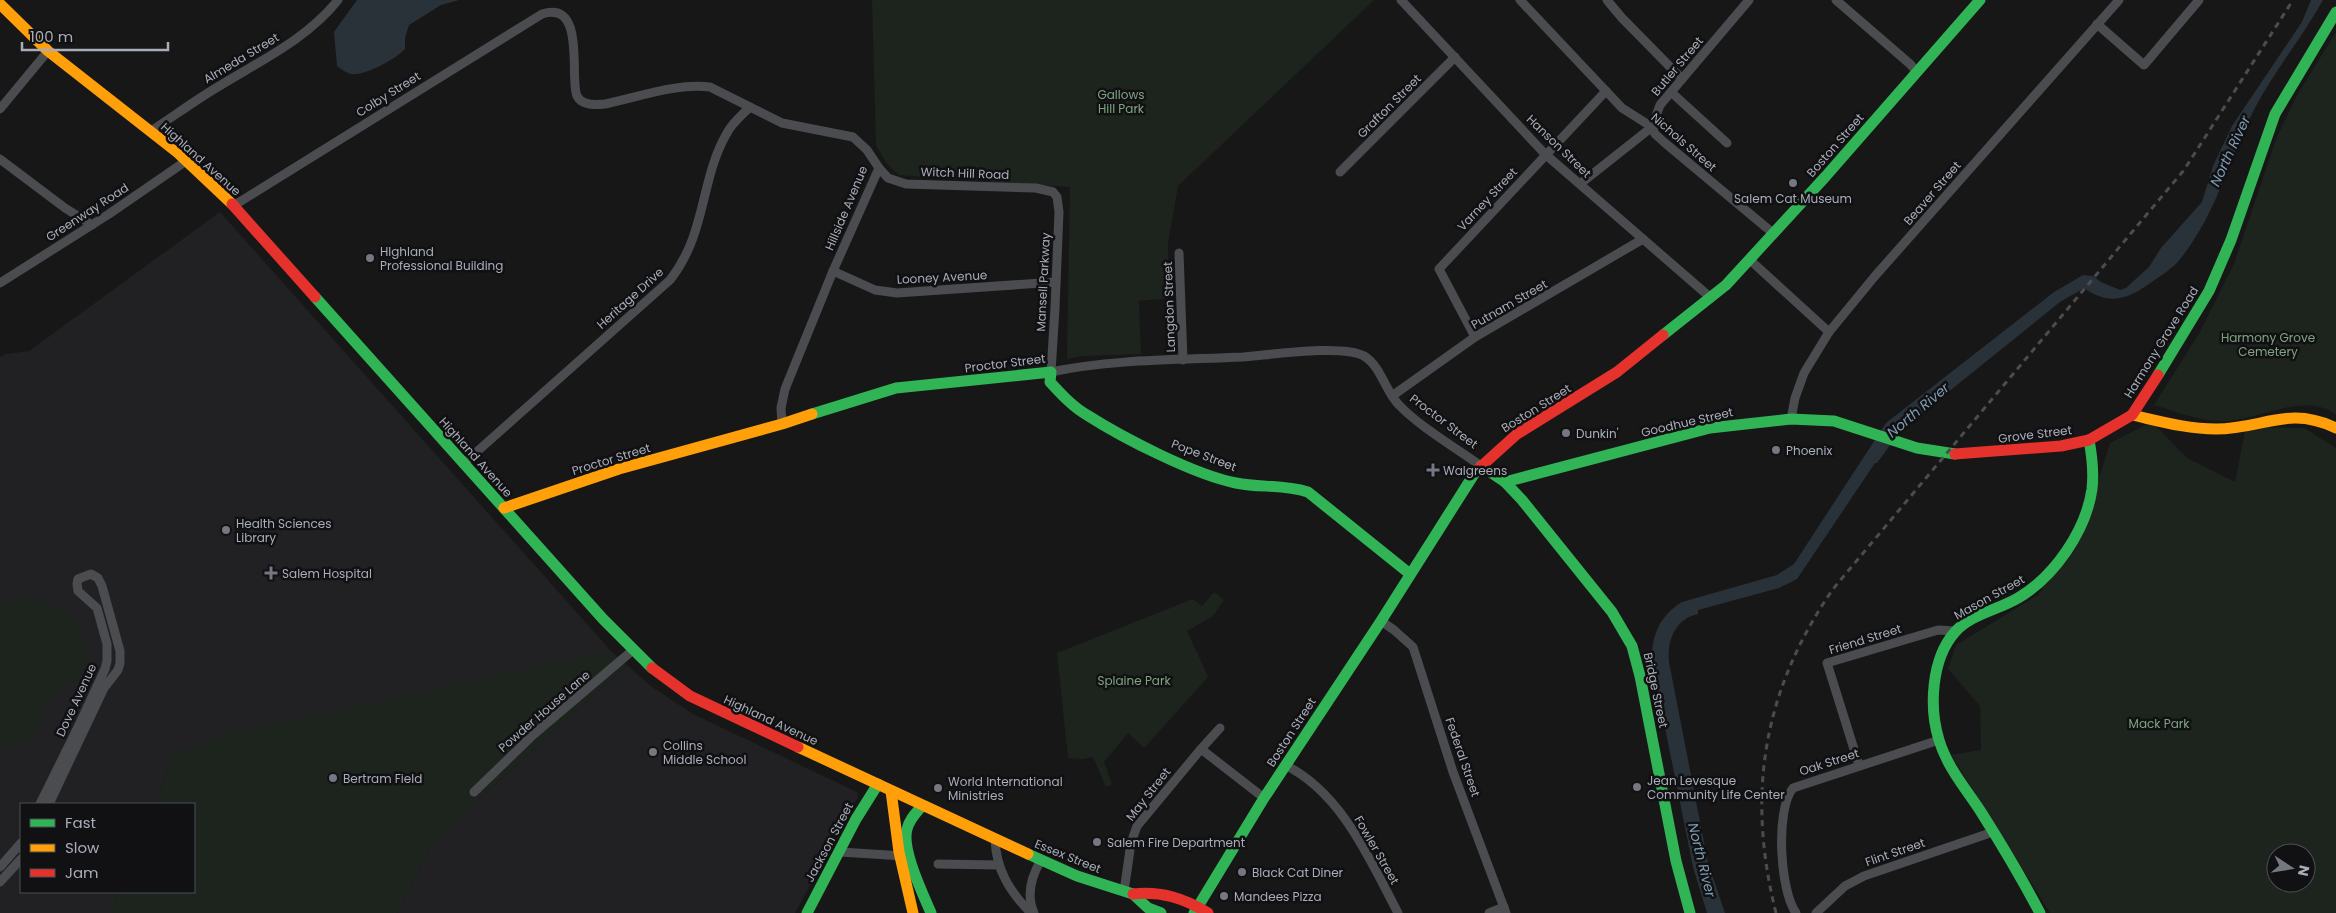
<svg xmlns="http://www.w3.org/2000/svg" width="2336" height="913" font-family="Poppins,sans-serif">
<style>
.built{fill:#212123}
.green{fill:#1d241e;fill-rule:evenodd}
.water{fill:#2a3239}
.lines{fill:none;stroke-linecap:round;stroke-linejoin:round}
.street{stroke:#4b4c50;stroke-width:9}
.fast{stroke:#30b455;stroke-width:11}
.slow{stroke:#ff9f0a;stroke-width:11}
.jam{stroke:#e5322d;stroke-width:11}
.rail{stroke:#4b4c4f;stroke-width:3;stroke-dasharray:6 5;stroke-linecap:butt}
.poi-dot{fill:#757880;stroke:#111113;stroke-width:2}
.labels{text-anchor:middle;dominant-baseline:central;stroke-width:5;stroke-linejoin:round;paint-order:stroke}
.street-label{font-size:12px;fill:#a8adb8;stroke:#111113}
.park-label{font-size:12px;fill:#7fa381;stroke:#111113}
.poi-label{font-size:12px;fill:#a8adb8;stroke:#111113;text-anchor:start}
.water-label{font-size:14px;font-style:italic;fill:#7f9bb3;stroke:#111113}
</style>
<rect width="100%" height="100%" fill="#171717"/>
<g class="built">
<path d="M 220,212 L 611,651 L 446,800 L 175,753 L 154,804 L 21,804 L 21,892 L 119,892 L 110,913 L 0,913 L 0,357 L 6,354 L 29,351 Z"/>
<path d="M 627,665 L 652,687 L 693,714 L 857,792 L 858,797 L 795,913 L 397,913 L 435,839 Z"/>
</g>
<g class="green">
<path d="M 872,0 L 1374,0 L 1178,186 L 1168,243 L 1169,298 L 1139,301 L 1141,354 L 1083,356 L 1067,359 L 1070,187 L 899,175 L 887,164 L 876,145 Z"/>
<path d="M 2336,32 L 2336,414 C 2304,392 2260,419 2226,421 C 2202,422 2176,412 2154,405 L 2200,332 L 2234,264 L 2276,139 L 2296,97 Z"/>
<path d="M 2152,422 L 2187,458 L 2235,482 L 2246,427 L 2304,428 L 2336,448 L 2336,913 L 2050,913 L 1951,755 L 1981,750 L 1980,706 L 1948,669 L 1956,645 L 2038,595 L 2084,527 L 2110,443 ZM 2276,853 L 2306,853 L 2306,883 L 2276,883 Z"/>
<path d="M 1214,592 L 1224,600 L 1213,616 L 1187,631 L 1208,677 L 1144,748 L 1128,733 L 1104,762 L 1112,784 L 1106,787 L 1093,757 L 1083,759 L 1068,758 L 1057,653 L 1193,599 L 1202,606 Z"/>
<path d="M 17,597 C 49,592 101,635 84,670 C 79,681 66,682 57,690 C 48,699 45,712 40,723 C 33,740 15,744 0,750 L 0,605 L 9,606 Z"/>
<path d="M 611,651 L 627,665 L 435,839 L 397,913 L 110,913 L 119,892 L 194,892 L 194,804 L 154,804 L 175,753 L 232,733 Z"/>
</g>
<g class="water">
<path d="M 357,0 L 459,0 L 441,5 L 409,25 L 405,38 L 405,49 C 396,59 365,76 351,74 C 346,73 340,68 337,66 L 334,32 Z"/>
<path d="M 2311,0 L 2323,0 C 2303,36 2276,69 2256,106 C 2230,156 2217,213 2181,258 C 2173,269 2157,278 2146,286 C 2124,301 2106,304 2084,288 L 2060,302 L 1901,430 L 1877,463 L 1875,463 L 1797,579 L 1779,588 L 1698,610 L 1698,614 C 1675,619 1667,640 1669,662 L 1708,863 L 1725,913 L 1707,913 L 1693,867 L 1652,663 C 1651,637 1659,616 1682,602 L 1777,575 L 1794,564 L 1886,423 L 2054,292 L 2083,275 L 2093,276 L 2101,282 L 2120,290 L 2126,288 L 2149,267 L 2161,248 L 2202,202 L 2213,166 L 2232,126 L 2302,22 Z"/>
</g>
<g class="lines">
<g class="street">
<path d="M 1401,0 L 1545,154 L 1711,298"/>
<path d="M 1520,0 L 1622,108 L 1652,127 L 1655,134 L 1665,143 L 1774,234"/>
<path d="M 1607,0 L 1622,18 L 1682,79"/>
<path d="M 1836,0 L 1910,64 L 1917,72"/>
<path d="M 2097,24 L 2144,65 L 2199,0"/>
<path d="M 1671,92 L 1727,143"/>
<path d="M 0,109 L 48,51"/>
<path d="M 151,131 C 174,116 197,99 221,85 C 262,60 308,38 338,0"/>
<path d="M 0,159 L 65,208 L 92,225"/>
<path d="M 879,168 L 888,178 L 906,184 L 1036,188 L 1053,192 L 1057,197 L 1059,212 L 1055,308 L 1051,372 C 1113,359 1179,360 1243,357 C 1270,355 1342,344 1364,356 C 1381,366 1385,391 1399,405 C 1420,427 1456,448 1481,466"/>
<path d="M 1340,172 L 1455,57"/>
<path d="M 1580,184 L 1652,127 L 1660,105 L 1749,0"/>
<path d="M 233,206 L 542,14 C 587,0 569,79 577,96 C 582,106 596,105 605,104 C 639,97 676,83 710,87 L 782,123 L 853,137 L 867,150 L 879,168 L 833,271 L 785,389 L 781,408 L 782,424"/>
<path d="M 1179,253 L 1183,360"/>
<path d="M 1750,260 L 1829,332"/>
<path d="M 833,271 L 875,290 L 897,293 L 1056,282"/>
<path d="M 0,283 L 109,214 L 186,161"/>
<path d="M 1475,337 L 1439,269 L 1606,91"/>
<path d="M 1392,396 L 1475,337 L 1643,239"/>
<path d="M 1791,419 L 1795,398 L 1804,373 L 1829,332 L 1875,276 L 2119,0"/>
<path d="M 463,464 L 670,280 C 707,233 700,179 727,133 C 732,123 742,115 750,107"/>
<path d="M 1381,621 L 1394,630 L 1413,647 L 1453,772 L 1506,913"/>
<path d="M 1201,749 L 1220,728"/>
<path d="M 1285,765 C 1342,793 1370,860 1398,913"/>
<path d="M 1859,765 L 1827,663 L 1938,630 L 1956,631"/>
<path d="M 474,792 L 533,735 L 633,650"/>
<path d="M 40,804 L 80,723 L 105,669 L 107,661 L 107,644 L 97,608 L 78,591 L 77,584 L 78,579 L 91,574 L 98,578 L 102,586 L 120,651 L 120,663 L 118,670 L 104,688 L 49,804"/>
<path d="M 995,839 C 996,870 1010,892 1031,913"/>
<path d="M 840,852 L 904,856"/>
<path d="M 938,864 L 998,865"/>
<path d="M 0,867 L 21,843"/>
<path d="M 0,882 L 21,859"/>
<path d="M 1124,891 L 1131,843 L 1137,826 L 1201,749 L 1264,798"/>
<path d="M 1034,913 C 1026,895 1031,877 1041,860"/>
<path d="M 1489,913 L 1504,907"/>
<path d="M 1796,913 C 1780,891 1775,810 1793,788 L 1939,740"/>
<path d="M 1816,913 L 1845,886 L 1864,876 L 1993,832"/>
</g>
<g class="fast">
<path d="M 315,297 L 603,619 L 652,668"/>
<path d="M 1663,335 L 1726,285 L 1826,176 L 1980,0"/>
<path d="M 2158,375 L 2209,291 L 2231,240 L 2275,114 L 2336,12"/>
<path d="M 812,414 L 896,388 L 1051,372 L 1050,382 C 1061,394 1073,407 1087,415 C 1123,438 1195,475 1236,483 C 1261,488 1281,484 1308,492 L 1410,574"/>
<path d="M 1481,466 L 1505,482 L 1522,500 L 1612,612 L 1632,646 L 1640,676 L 1676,861 L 1690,913"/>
<path d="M 1505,482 L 1710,428 L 1791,419 L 1834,421 L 1917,448 L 1955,454"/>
<path d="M 922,806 C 916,813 909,820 907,829 C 901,849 923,894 931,913"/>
<path d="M 1028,854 L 1077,876 L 1133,894 L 1148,908 L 1161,913"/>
<path d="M 807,913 L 856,819 L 878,784"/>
<path d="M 1194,913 L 1264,798 L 1381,621 L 1476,471"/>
<path d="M 2040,913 C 2022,879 2002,845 1981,812 C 1966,789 1947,767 1939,740 C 1929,708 1931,659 1955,632 C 1971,614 1998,610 2018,598 C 2054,577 2086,531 2092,489 C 2094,472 2092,456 2089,440"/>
</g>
<g class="slow">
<path d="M 0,4 L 48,51 L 178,153 L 232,204"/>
<path d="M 2132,415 C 2159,421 2187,429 2216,429 C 2263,429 2288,405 2336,428"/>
<path d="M 504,508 L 619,469 L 782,424 L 812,414"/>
<path d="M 798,747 L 1028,854"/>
<path d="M 891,791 L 899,852 L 913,913"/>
</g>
<g class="jam">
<path d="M 232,204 L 315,297"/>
<path d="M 1955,454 L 2061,446 L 2089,440 L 2132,415 L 2158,375"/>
<path d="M 1476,471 L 1517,434 L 1617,372 L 1663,335"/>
<path d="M 652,668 L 690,696 L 798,747"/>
<path d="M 1133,894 C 1161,891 1184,898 1208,913"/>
</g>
<path class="rail" d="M 1776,913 C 1746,794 1763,690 1833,589 L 2184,170 L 2293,0"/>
</g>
<g class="poi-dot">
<circle cx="1793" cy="183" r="5"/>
<circle cx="370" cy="258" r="5"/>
<circle cx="1566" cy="433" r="5"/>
<circle cx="1776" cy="450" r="5"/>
<path d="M1430.5 462.5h5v5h5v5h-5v5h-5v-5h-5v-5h5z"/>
<circle cx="226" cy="530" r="5"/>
<path d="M268.5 565.5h5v5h5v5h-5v5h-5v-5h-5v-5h5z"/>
<circle cx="653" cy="752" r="5"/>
<circle cx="333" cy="778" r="5"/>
<circle cx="1637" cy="787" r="5"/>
<circle cx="938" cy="788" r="5"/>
<circle cx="1097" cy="842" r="5"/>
<circle cx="1242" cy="872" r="5"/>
<circle cx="1224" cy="896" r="5"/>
</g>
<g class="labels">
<g class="street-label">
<text transform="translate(241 58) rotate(-31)">Almeda Street</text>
<text transform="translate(1677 66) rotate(-50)">Butler Street</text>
<text transform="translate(388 94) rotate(-32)">Colby Street</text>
<text transform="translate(1389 106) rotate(-45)">Grafton Street</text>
<text transform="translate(1684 142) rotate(41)">Nichols Street</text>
<text transform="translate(1835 145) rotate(-49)">Boston Street</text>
<text transform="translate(1559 146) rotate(44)">Hanson Street</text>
<text transform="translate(201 159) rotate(42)">Highland Avenue</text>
<text transform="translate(965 173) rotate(2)">Witch Hill Road</text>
<text transform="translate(1932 193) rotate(-49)">Beaver Street</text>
<text transform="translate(1487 199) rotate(-47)">Varney Street</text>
<text transform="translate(846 208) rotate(-67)">Hillside Avenue</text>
<text transform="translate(87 212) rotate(-33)">Greenway Road</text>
<text transform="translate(942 277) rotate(-3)">Looney Avenue</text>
<text transform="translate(1043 282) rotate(-87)">Mansell Parkway</text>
<text transform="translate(630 298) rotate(-42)">Heritage Drive</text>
<text transform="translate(1509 304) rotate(-30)">Putnam Street</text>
<text transform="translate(1169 307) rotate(-92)">Langdon Street</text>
<text transform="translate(2161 342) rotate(-58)">Harmony Grove Road</text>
<text transform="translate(1005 363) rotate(-7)">Proctor Street</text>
<text transform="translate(1536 408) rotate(-32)">Boston Street</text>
<text transform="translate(1444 421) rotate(37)">Proctor Street</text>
<text transform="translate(1687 422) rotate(-13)">Goodhue Street</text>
<text transform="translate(2035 434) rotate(-7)">Grove Street</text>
<text transform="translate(1204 455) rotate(21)">Pope Street</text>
<text transform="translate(476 457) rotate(48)">Highland Avenue</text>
<text transform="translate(611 459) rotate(-17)">Proctor Street</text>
<text transform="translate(1989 597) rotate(-29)">Mason Street</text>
<text transform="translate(1865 639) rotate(-17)">Friend Street</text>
<text transform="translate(1656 690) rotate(78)">Bridge Street</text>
<text transform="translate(76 700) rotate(-65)">Dove Avenue</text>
<text transform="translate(544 711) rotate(-41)">Powder House Lane</text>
<text transform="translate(771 720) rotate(25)">Highland Avenue</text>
<text transform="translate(1291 732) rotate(-57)">Boston Street</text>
<text transform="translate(1463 757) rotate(71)">Federal Street</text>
<text transform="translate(1829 762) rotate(-18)">Oak Street</text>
<text transform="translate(1148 794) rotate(-52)">May Street</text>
<text transform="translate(829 842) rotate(-62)">Jackson Street</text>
<text transform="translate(1377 850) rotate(60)">Fowler Street</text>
<text transform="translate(1895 852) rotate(-19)">Flint Street</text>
<text transform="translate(1068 856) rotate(22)">Essex Street</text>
</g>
<g class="park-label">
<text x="1121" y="94">Gallows<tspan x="1121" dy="14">Hill Park</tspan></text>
<text x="2268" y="337">Harmony Grove<tspan x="2268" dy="14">Cemetery</tspan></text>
<text x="1134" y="680">Splaine Park</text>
<text x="2159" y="723">Mack Park</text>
</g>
<g class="poi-label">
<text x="1793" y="198" text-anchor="middle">Salem Cat Museum</text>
<text x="380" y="251">HIghland<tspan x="380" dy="14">Professional Building</tspan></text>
<text x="1576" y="433">Dunkin'</text>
<text x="1786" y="450">Phoenix</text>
<text x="1443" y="470">Walgreens</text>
<text x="236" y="523">Health Sciences<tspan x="236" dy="14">Library</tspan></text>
<text x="282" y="573">Salem Hospital</text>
<text x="663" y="745">Collins<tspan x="663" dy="14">Middle School</tspan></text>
<text x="343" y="778">Bertram Field</text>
<text x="1647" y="780">Jean Levesque<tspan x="1647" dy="14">Community Life Center</tspan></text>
<text x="948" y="781">World International<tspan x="948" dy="14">Ministries</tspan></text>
<text x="1107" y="842">Salem Fire Department</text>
<text x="1252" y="872">Black Cat Diner</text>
<text x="1234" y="896">Mandees Pizza</text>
</g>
<g class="water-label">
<text transform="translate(2230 151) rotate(-65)">North River</text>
<text transform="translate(1918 410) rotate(-40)">North River</text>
<text transform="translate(1702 860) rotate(76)">North River</text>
</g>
</g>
<rect x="20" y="803" width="175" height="90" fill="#111113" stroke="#4d4f55"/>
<rect x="30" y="819" width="25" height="8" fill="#30b455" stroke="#4d4f55"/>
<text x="65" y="828" font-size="15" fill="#a8adb8">Fast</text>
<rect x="30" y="844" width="25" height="8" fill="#ff9f0a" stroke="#4d4f55"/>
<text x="65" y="853" font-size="15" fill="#a8adb8">Slow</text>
<rect x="30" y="869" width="25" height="8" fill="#e5322d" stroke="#4d4f55"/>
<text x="65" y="878" font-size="15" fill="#a8adb8">Jam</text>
<g transform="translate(2291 868) rotate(102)"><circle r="24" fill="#111113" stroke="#4d4f55"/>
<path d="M0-4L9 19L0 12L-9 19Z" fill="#757880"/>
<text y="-8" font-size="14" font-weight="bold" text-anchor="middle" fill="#a8adb8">N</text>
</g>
<path d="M22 42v8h146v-8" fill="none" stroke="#a8adb8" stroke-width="2.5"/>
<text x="30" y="42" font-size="15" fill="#a8adb8" stroke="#111113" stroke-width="4" paint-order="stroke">100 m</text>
</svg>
